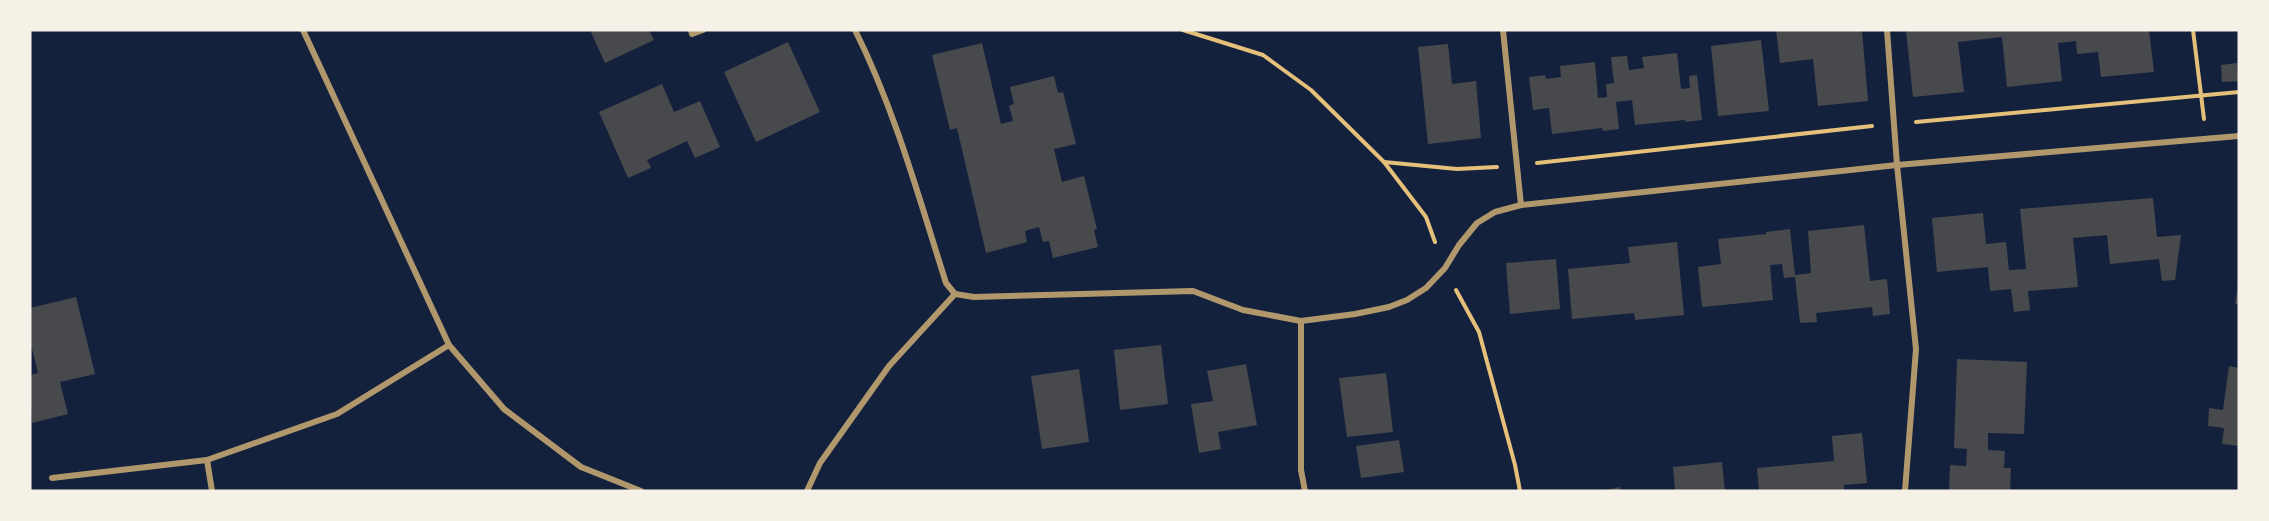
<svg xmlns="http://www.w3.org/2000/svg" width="2269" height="521" font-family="Figtree,sans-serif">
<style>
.building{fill:#48494c}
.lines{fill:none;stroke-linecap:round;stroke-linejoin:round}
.path{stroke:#e5c07b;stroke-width:4}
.minor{stroke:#b1986c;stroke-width:6}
</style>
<rect width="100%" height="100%" fill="#14213d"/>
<g class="building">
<path d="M 590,30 L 649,30 L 654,40 L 605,63 Z"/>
<path d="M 1776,30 L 1862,30 L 1868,101 L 1818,106 L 1813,59 L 1780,63 Z"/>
<path d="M 1906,30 L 2149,30 L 2154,72 L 2101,77 L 2098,52 L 2077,54 L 2076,41 L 2058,43 L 2062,81 L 2007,87 L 2002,37 L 1958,42 L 1964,92 L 1913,97 Z"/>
<path d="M 1761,40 L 1769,111 L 1718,116 L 1711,46 Z"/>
<path d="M 788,42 L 820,112 L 756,142 L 724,72 Z"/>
<path d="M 982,43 L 1001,124 L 1013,121 L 1009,106 L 1014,104 L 1010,87 L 1054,76 L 1058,93 L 1063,92 L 1076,144 L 1054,149 L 1062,182 L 1084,176 L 1097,229 L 1094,230 L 1098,247 L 1053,258 L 1049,241 L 1043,242 L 1039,227 L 1025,231 L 1027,242 L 986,253 L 957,128 L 950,130 L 932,55 Z"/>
<path d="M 1448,44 L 1452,84 L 1476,81 L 1481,138 L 1428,144 L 1418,47 Z"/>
<path d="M 1677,53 L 1681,89 L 1690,88 L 1689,76 L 1697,75 L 1702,120 L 1685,122 L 1685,120 L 1635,125 L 1632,100 L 1616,102 L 1619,129 L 1603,131 L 1602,128 L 1552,134 L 1549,108 L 1533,110 L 1529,77 L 1545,75 L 1546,79 L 1561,77 L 1560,66 L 1595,62 L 1598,98 L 1607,97 L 1606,84 L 1614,83 L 1611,57 L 1627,56 L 1629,70 L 1644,68 L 1642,57 Z"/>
<path d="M 2237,63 L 2239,81 L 2222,82 L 2221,65 Z"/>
<path d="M 662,84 L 674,112 L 700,101 L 720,147 L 695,158 L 687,141 L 647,160 L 651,168 L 628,178 L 599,112 Z"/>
<path d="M 2153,198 L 2157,237 L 2181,235 L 2175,280 L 2162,281 L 2159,259 L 2110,264 L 2107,235 L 2073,238 L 2078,287 L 2028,291 L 2030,310 L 2014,312 L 2011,289 L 1990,291 L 1988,267 L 1937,272 L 1932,218 L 1983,213 L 1986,244 L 2006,242 L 2009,270 L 2026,269 L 2020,209 Z"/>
<path d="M 1864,225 L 1870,281 L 1887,279 L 1890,314 L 1873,316 L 1872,307 L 1816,313 L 1817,322 L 1800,323 L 1795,277 L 1784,278 L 1782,264 L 1770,265 L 1773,300 L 1702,307 L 1698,267 L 1721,264 L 1718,239 L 1766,234 L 1766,232 L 1790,229 L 1795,275 L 1811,273 L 1808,231 Z"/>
<path d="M 1677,242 L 1684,315 L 1635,320 L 1634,313 L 1572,319 L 1568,269 L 1630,263 L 1628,247 Z"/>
<path d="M 1556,259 L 1560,309 L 1510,314 L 1506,263 Z"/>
<path d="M 2238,285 L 2239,285 L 2239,304 L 2235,304 Z"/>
<path d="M 76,297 L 95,374 L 60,382 L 68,414 L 32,423 L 30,375 L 38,373 L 30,341 L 30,308 Z"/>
<path d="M 1161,345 L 1168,404 L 1120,410 L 1114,350 Z"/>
<path d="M 1957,359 L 2027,362 L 2024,434 L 1988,433 L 1988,450 L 2005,451 L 2004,468 L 2011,468 L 2010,491 L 1949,491 L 1950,465 L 1966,466 L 1967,449 L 1954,448 Z"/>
<path d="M 1246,364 L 1257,425 L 1218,432 L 1221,449 L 1199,453 L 1191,404 L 1213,401 L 1207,371 Z"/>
<path d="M 2229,366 L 2239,368 L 2239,446 L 2222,444 L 2224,428 L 2208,426 L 2209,408 L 2223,410 Z"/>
<path d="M 1079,369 L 1089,442 L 1042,449 L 1031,376 Z"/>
<path d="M 1386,373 L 1393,432 L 1347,437 L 1339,378 Z"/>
<path d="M 1862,433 L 1867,483 L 1844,485 L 1844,491 L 1759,491 L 1757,468 L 1834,461 L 1832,436 Z"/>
<path d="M 1399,440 L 1404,472 L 1361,478 L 1356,446 Z"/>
<path d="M 1722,462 L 1725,491 L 1675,491 L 1673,467 Z"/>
<path d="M 1620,487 L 1621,491 L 1606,491 L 1606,490 Z"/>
</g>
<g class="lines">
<g class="path">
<path d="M 1183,30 L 1263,55 L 1311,90 L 1384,162 L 1426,217 L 1435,242"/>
<path d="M 2193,30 L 2204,119"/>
<path d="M 1916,122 L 2239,92"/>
<path d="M 1384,162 L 1457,169 L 1497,167"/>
<path d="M 1537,163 L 1872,126"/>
<path d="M 1456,290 L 1479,332 L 1515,465 L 1520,491"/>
</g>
<g class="minor">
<path d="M 303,30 L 449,345 L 504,409 L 581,467 L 641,491"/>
<path d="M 691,30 L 692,34 L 703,30"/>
<path d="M 855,30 C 895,110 919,198 946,283 L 955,294 L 974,297 L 1193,291 L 1243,310 L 1301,321 L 1355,314 L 1389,307 L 1407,300 L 1426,288 L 1445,268 L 1459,245 L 1477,223 L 1495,212 L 1521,205 L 1897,165 L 2239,136"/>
<path d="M 1503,30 L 1521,205"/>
<path d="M 1887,30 L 1897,165 L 1916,349 L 1905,491"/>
<path d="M 1301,321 L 1301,470 L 1305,491"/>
<path d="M 207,460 L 212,491"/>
<path d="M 52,478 L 207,460 L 337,414 L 449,345"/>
<path d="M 807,491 L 820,463 L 889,366 L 955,294"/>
</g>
</g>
<rect width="2269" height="521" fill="none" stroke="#f6f1e7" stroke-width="63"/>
</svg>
